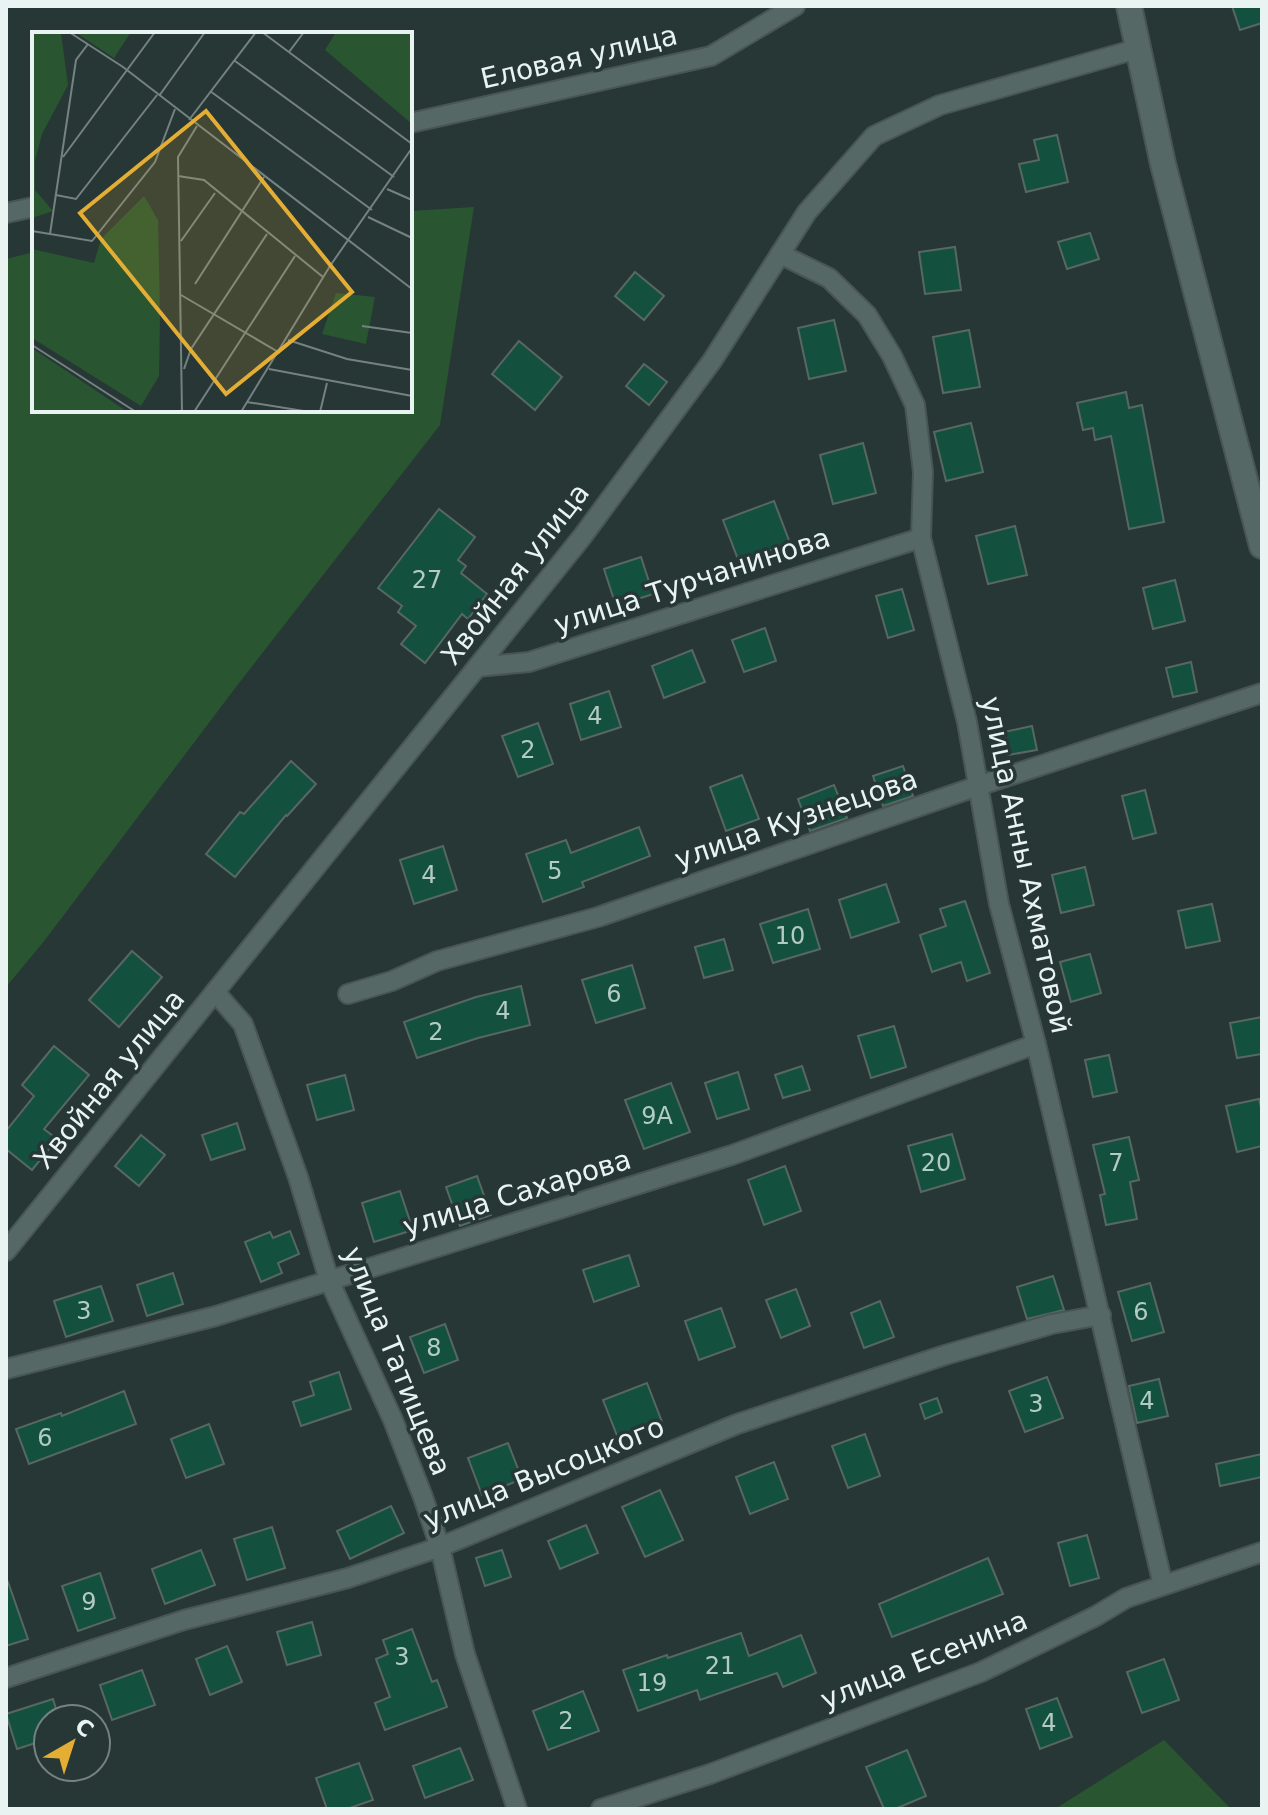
<svg xmlns="http://www.w3.org/2000/svg" width="1268" height="1815" font-family="'DejaVu Sans',sans-serif">
<style>
.green{fill:#295530}
.building{fill:#13513e;stroke:#586761;stroke-width:2}
.lines{fill:none;stroke-linecap:round;stroke-linejoin:round}
.minor-casing{stroke:#485554;stroke-width:22}
.tertiary-casing{stroke:#485554;stroke-width:28}
.minor{stroke:#566866;stroke-width:18}
.tertiary{stroke:#566866;stroke-width:24}
.labels{text-anchor:middle;dominant-baseline:central;stroke-width:7;stroke-linejoin:round;paint-order:stroke}
.number-label{font-size:24px;fill:#b4cac5}
.street-label{font-size:28px;fill:#e9f3f2;stroke:#273736}
.inset-road{fill:none;stroke:#758281;stroke-width:2}
.view{fill:#e4ae35;fill-opacity:0.15;stroke:#e4ae35;stroke-width:4}
.inset-edge{fill:none;stroke:#e9f3f2;stroke-width:4}
</style>
<rect width="100%" height="100%" fill="#273736"/>
<g class="green">
<path d="M 474,207 L 440,425 L 239,683 L 45,940 L 6,987 L 6,259 L 34,252 L 34,410 L 410,410 L 410,211 Z"/>
<path d="M 1164,1740 L 1231,1809 L 1055,1809 Z"/>
</g>
<g class="building">
<path d="M 1232,6 L 1262,6 L 1262,23 L 1240,30 Z"/>
<path d="M 1057,135 L 1068,182 L 1026,192 L 1019,164 L 1039,160 L 1034,140 Z"/>
<path d="M 1090,233 L 1099,259 L 1067,269 L 1058,242 Z"/>
<path d="M 955,247 L 961,290 L 925,294 L 919,252 Z"/>
<path d="M 635,272 L 664,296 L 644,320 L 615,296 Z"/>
<path d="M 834,320 L 846,371 L 809,379 L 798,328 Z"/>
<path d="M 969,330 L 980,387 L 943,393 L 933,337 Z"/>
<path d="M 519,341 L 562,377 L 535,410 L 492,374 Z"/>
<path d="M 644,364 L 667,382 L 649,405 L 626,386 Z"/>
<path d="M 1126,392 L 1129,408 L 1142,405 L 1164,522 L 1129,529 L 1111,436 L 1095,440 L 1093,428 L 1083,430 L 1077,403 Z"/>
<path d="M 971,423 L 983,472 L 946,481 L 934,432 Z"/>
<path d="M 863,443 L 876,493 L 833,504 L 820,455 Z"/>
<path d="M 774,501 L 790,543 L 739,562 L 723,520 Z"/>
<path d="M 439,509 L 475,537 L 458,560 L 466,566 L 461,573 L 487,594 L 468,619 L 462,614 L 425,663 L 401,644 L 416,626 L 398,612 L 402,606 L 378,588 Z"/>
<path d="M 1015,526 L 1027,575 L 988,584 L 976,536 Z"/>
<path d="M 641,557 L 653,594 L 616,606 L 604,569 Z"/>
<path d="M 1175,580 L 1185,621 L 1153,629 L 1143,588 Z"/>
<path d="M 902,589 L 914,630 L 888,638 L 876,596 Z"/>
<path d="M 765,628 L 776,661 L 744,672 L 732,640 Z"/>
<path d="M 692,650 L 705,682 L 664,698 L 652,666 Z"/>
<path d="M 1191,662 L 1197,692 L 1173,697 L 1166,668 Z"/>
<path d="M 609,691 L 621,727 L 581,740 L 570,704 Z"/>
<path d="M 538,723 L 553,764 L 518,777 L 502,736 Z"/>
<path d="M 1032,726 L 1037,750 L 1008,755 L 1004,732 Z"/>
<path d="M 291,761 L 316,784 L 287,816 L 286,815 L 235,877 L 206,854 L 240,812 L 244,814 Z"/>
<path d="M 903,766 L 913,796 L 883,806 L 873,776 Z"/>
<path d="M 742,775 L 759,819 L 726,831 L 710,787 Z"/>
<path d="M 834,785 L 847,818 L 810,831 L 798,799 Z"/>
<path d="M 1145,790 L 1156,833 L 1133,839 L 1122,796 Z"/>
<path d="M 639,827 L 650,856 L 582,882 L 584,887 L 543,902 L 526,854 L 566,840 L 571,853 Z"/>
<path d="M 443,846 L 457,890 L 414,904 L 400,860 Z"/>
<path d="M 1085,867 L 1094,905 L 1061,913 L 1052,875 Z"/>
<path d="M 886,884 L 899,922 L 851,938 L 839,900 Z"/>
<path d="M 965,901 L 990,973 L 967,981 L 961,962 L 932,972 L 920,935 L 946,926 L 940,909 Z"/>
<path d="M 1212,904 L 1220,941 L 1186,948 L 1178,911 Z"/>
<path d="M 808,909 L 820,949 L 773,963 L 760,924 Z"/>
<path d="M 724,939 L 733,970 L 704,978 L 695,947 Z"/>
<path d="M 132,951 L 162,977 L 119,1027 L 89,1000 Z"/>
<path d="M 1090,954 L 1101,993 L 1071,1002 L 1060,962 Z"/>
<path d="M 632,965 L 645,1008 L 596,1023 L 582,980 Z"/>
<path d="M 521,986 L 530,1025 L 478,1038 L 417,1058 L 404,1022 L 476,997 Z"/>
<path d="M 1262,1017 L 1262,1054 L 1237,1058 L 1230,1023 Z"/>
<path d="M 894,1026 L 906,1067 L 871,1078 L 858,1036 Z"/>
<path d="M 54,1046 L 89,1075 L 44,1129 L 57,1139 L 32,1170 L 6,1149 L 6,1131 L 34,1096 L 22,1085 Z"/>
<path d="M 1109,1055 L 1117,1092 L 1093,1097 L 1085,1060 Z"/>
<path d="M 802,1066 L 810,1090 L 783,1098 L 775,1075 Z"/>
<path d="M 738,1072 L 749,1109 L 717,1119 L 705,1083 Z"/>
<path d="M 345,1075 L 354,1110 L 317,1120 L 307,1085 Z"/>
<path d="M 671,1083 L 690,1132 L 644,1149 L 625,1100 Z"/>
<path d="M 1259,1099 L 1262,1112 L 1262,1146 L 1237,1152 L 1226,1106 Z"/>
<path d="M 237,1123 L 245,1149 L 211,1160 L 202,1135 Z"/>
<path d="M 952,1134 L 965,1179 L 921,1192 L 908,1146 Z"/>
<path d="M 141,1135 L 165,1155 L 139,1186 L 115,1166 Z"/>
<path d="M 1129,1137 L 1139,1180 L 1130,1182 L 1137,1219 L 1106,1225 L 1100,1195 L 1105,1194 L 1093,1145 Z"/>
<path d="M 785,1166 L 801,1211 L 764,1225 L 748,1180 Z"/>
<path d="M 477,1176 L 491,1215 L 460,1226 L 446,1187 Z"/>
<path d="M 400,1191 L 413,1230 L 374,1242 L 362,1203 Z"/>
<path d="M 290,1231 L 299,1254 L 278,1263 L 282,1273 L 261,1282 L 245,1242 L 270,1232 L 273,1238 Z"/>
<path d="M 629,1255 L 639,1286 L 594,1302 L 583,1270 Z"/>
<path d="M 173,1273 L 183,1304 L 147,1316 L 137,1285 Z"/>
<path d="M 1053,1276 L 1064,1310 L 1027,1319 L 1017,1287 Z"/>
<path d="M 1150,1283 L 1164,1332 L 1132,1341 L 1118,1292 Z"/>
<path d="M 101,1286 L 113,1321 L 66,1337 L 54,1301 Z"/>
<path d="M 796,1289 L 810,1326 L 781,1338 L 766,1300 Z"/>
<path d="M 880,1301 L 894,1337 L 864,1348 L 851,1313 Z"/>
<path d="M 721,1308 L 735,1347 L 699,1360 L 685,1321 Z"/>
<path d="M 445,1324 L 458,1360 L 424,1373 L 410,1337 Z"/>
<path d="M 339,1372 L 351,1409 L 301,1426 L 293,1402 L 314,1395 L 310,1382 Z"/>
<path d="M 1047,1377 L 1063,1418 L 1025,1432 L 1009,1391 Z"/>
<path d="M 1159,1379 L 1168,1416 L 1137,1423 L 1129,1386 Z"/>
<path d="M 647,1383 L 662,1422 L 618,1438 L 603,1400 Z"/>
<path d="M 124,1391 L 136,1424 L 29,1464 L 16,1429 L 61,1413 L 62,1416 Z"/>
<path d="M 937,1398 L 942,1412 L 925,1419 L 920,1404 Z"/>
<path d="M 209,1424 L 224,1464 L 186,1478 L 171,1439 Z"/>
<path d="M 865,1434 L 880,1476 L 848,1488 L 832,1446 Z"/>
<path d="M 508,1443 L 522,1479 L 482,1495 L 468,1458 Z"/>
<path d="M 1262,1454 L 1262,1477 L 1220,1486 L 1216,1464 Z"/>
<path d="M 774,1462 L 788,1499 L 750,1514 L 736,1477 Z"/>
<path d="M 660,1490 L 683,1540 L 645,1557 L 622,1507 Z"/>
<path d="M 391,1506 L 404,1533 L 350,1559 L 337,1531 Z"/>
<path d="M 586,1525 L 598,1553 L 560,1569 L 548,1541 Z"/>
<path d="M 272,1527 L 285,1568 L 247,1580 L 234,1539 Z"/>
<path d="M 1087,1535 L 1099,1578 L 1070,1586 L 1058,1543 Z"/>
<path d="M 201,1550 L 215,1585 L 165,1604 L 152,1569 Z"/>
<path d="M 502,1550 L 511,1577 L 485,1586 L 476,1558 Z"/>
<path d="M 988,1558 L 1003,1594 L 892,1637 L 879,1604 Z"/>
<path d="M 100,1573 L 115,1618 L 78,1631 L 62,1586 Z"/>
<path d="M 8,1582 L 28,1639 L 6,1646 L 6,1583 Z"/>
<path d="M 312,1622 L 321,1655 L 287,1665 L 277,1632 Z"/>
<path d="M 412,1629 L 432,1682 L 437,1680 L 447,1707 L 385,1730 L 375,1703 L 390,1697 L 376,1659 L 388,1654 L 383,1640 Z"/>
<path d="M 741,1633 L 749,1656 L 801,1635 L 816,1673 L 783,1687 L 777,1673 L 700,1700 L 697,1690 L 638,1711 L 623,1670 L 667,1655 L 668,1658 Z"/>
<path d="M 227,1646 L 242,1682 L 210,1695 L 196,1659 Z"/>
<path d="M 1164,1659 L 1179,1700 L 1142,1713 L 1127,1672 Z"/>
<path d="M 142,1670 L 155,1705 L 112,1720 L 100,1685 Z"/>
<path d="M 583,1691 L 599,1731 L 548,1750 L 533,1711 Z"/>
<path d="M 1057,1698 L 1072,1737 L 1040,1749 L 1026,1709 Z"/>
<path d="M 53,1699 L 59,1719 L 48,1719 L 48,1739 L 17,1749 L 6,1714 Z"/>
<path d="M 460,1748 L 473,1780 L 425,1798 L 413,1766 Z"/>
<path d="M 907,1750 L 926,1796 L 895,1809 L 884,1809 L 866,1767 Z"/>
<path d="M 359,1763 L 373,1800 L 347,1809 L 327,1809 L 316,1778 Z"/>
</g>
<g class="lines">
<defs>
<g id="minor">
<path d="M 410,123 L 711,56 L 795,6"/>
<path d="M 6,213 L 34,207"/>
<path d="M 780,254 L 829,278 L 867,315 L 892,356 L 915,405 L 923,472 L 921,538 L 967,722 L 999,904 L 1036,1044 L 1163,1585"/>
<path d="M 477,667 L 529,662 L 921,538"/>
<path d="M 215,992 L 243,1024 L 298,1177 L 329,1280 L 393,1420 L 423,1497 L 440,1547 L 465,1654 L 517,1809"/>
<path d="M 348,994 L 392,981 L 437,961 L 598,917 L 978,786 L 1262,693"/>
<path d="M 6,1251 L 582,537 L 712,361 L 807,212 L 874,136 L 940,105 L 1140,48"/>
<path d="M 6,1369 L 216,1316 L 732,1155 L 1036,1044"/>
<path d="M 6,1678 L 184,1620 L 348,1578 L 440,1547 L 737,1424 L 945,1355 L 1052,1324 L 1101,1315"/>
<path d="M 601,1809 L 710,1774 L 981,1672 L 1096,1616 L 1126,1598 L 1262,1552"/>
</g>
<path id="tertiary" d="M 1129,6 L 1163,164 L 1262,546"/>
</defs>
<use href="#minor" class="minor-casing"/>
<use href="#tertiary" class="tertiary-casing"/>
<use href="#minor" class="minor"/>
<use href="#tertiary" class="tertiary"/>
</g>
<g class="labels">
<g class="number-label">
<text x="427" y="580">27</text>
<text x="595" y="716">4</text>
<text x="528" y="750">2</text>
<text x="555" y="871">5</text>
<text x="429" y="875">4</text>
<text x="790" y="936">10</text>
<text x="614" y="994">6</text>
<text x="503" y="1011">4</text>
<text x="436" y="1032">2</text>
<text x="657" y="1116">9А</text>
<text x="936" y="1163">20</text>
<text x="1116" y="1163">7</text>
<text x="84" y="1311">3</text>
<text x="1141" y="1312">6</text>
<text x="434" y="1348">8</text>
<text x="1147" y="1401">4</text>
<text x="1036" y="1404">3</text>
<text x="45" y="1438">6</text>
<text x="89" y="1602">9</text>
<text x="402" y="1657">3</text>
<text x="720" y="1666">21</text>
<text x="652" y="1683">19</text>
<text x="566" y="1721">2</text>
<text x="1049" y="1723">4</text>
</g>
<g class="street-label">
<text transform="translate(579 57) rotate(-13)">Еловая улица</text>
<text transform="translate(515 574) rotate(-52)">Хвойная улица</text>
<text transform="translate(692 581) rotate(-18)">улица Турчанинова</text>
<text transform="translate(796 819) rotate(-19)">улица Кузнецова</text>
<text transform="translate(1026 865) rotate(78)">улица Анны Ахматовой</text>
<text transform="translate(109 1079) rotate(-51)">Хвойная улица</text>
<text transform="translate(517 1193) rotate(-17)">улица Сахарова</text>
<text transform="translate(397 1361) rotate(68)">улица Татищева</text>
<text transform="translate(544 1473) rotate(-22)">улица Высоцкого</text>
<text transform="translate(924 1660) rotate(-22)">улица Есенина</text>
</g>
</g>
<g transform="translate(32 32)">
<rect width="380" height="380" fill="#273736"/>
<path d="M 0,0 L 29,1 L 36,53 L 10,102 L 3,129 L 3,158 L 21,179 L 0,186 ZM 43,0 L 99,0 L 82,26 ZM 304,0 L 380,0 L 380,92 L 293,18 ZM 112,164 L 126,188 L 128,284 L 127,344 L 109,374 L 0,306 L 0,217 L 62,231 L 69,207 ZM 304,261 L 343,265 L 334,312 L 290,302 ZM 0,316 L 90,376 L 95,380 L 0,380 Z" fill="#295530"/>
<path class="inset-road" d="M 37,0 L 91,35 L 380,257M 230,0 L 380,112M 257,20 L 272,0M 203,29 L 362,145M 178,59 L 340,178M 127,64 L 173,0M 157,88 L 224,0M 31,125 L 123,0M 146,144 L 172,148 L 291,245M 355,157 L 380,168M 24,163 L 44,167 L 125,63M 336,185 L 380,206M 0,199 L 60,209 L 123,130 L 143,77M 18,202 L 44,28 L 56,12M 149,209 L 183,161M 163,252 L 232,145M 149,263 L 248,321M 330,294 L 380,301M 256,308 L 315,327 L 380,338M 0,313 L 104,380M 152,337 L 159,317 L 235,202M 237,337 L 380,364M 215,370 L 278,380M 150,380 L 146,125 L 165,94M 162,380 L 263,224M 209,380 L 298,234 L 380,116M 288,380 L 295,351"/>
<path class="view" d="M 174,79 L 320,260 L 194,362 L 48,181 Z"/>
<rect width="380" height="380" class="inset-edge"/>
</g>
<rect width="1268" height="1815" fill="none" stroke="#e9f3f2" stroke-width="16"/>
<g transform="translate(72 1743) rotate(39)"><circle r="38" fill="#273736" stroke="#758281" stroke-width="2"/>
<path d="M0-6L14 30L0 20L-14 30Z" fill="#e4ae35"/>
<text y="-12" font-size="22" font-weight="bold" text-anchor="middle" fill="#e9f3f2">С</text>
</g>
</svg>
